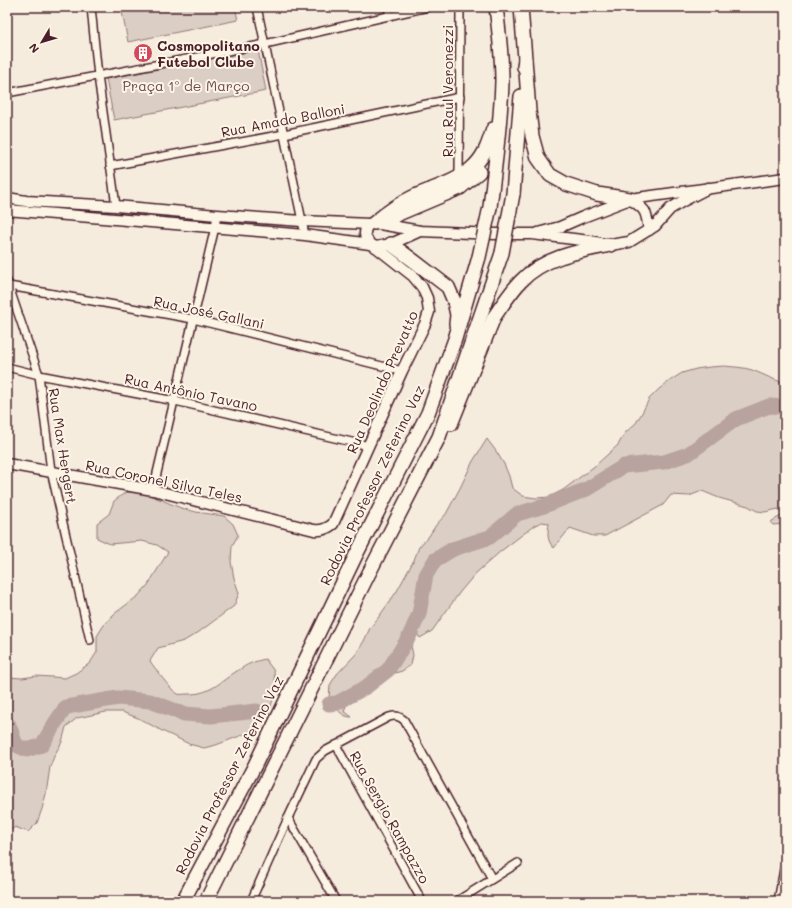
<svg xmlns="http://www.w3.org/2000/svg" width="792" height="908" font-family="Mali,sans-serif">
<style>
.green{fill:#dbcec4;stroke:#927678}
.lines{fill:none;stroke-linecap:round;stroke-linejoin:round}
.river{stroke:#b8a39e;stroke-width:15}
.street-casing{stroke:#4a1f2b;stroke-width:10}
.secondary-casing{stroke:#4a1f2b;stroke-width:13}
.highway-casing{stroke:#4a1f2b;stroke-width:16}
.street{stroke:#fcf5e5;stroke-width:7}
.secondary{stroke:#fcf5e5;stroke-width:10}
.highway{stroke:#fcf5e5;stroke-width:13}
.highway-bridge-casing{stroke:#4a1f2b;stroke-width:16;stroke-linecap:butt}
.highway-bridge{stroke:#fcf5e5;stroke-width:13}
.labels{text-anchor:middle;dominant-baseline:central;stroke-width:4;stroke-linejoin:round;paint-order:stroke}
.poi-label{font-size:14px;font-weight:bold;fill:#4a1f2b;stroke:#fcf5e5;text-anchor:start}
.park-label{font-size:14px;fill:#6e4b51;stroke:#fcf5e5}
.street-label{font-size:14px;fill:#4a1f2b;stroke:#fcf5e5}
</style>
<rect width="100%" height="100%" fill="#f5ecde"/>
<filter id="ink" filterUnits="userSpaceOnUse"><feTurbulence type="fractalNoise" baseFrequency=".025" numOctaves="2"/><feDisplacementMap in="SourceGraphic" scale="8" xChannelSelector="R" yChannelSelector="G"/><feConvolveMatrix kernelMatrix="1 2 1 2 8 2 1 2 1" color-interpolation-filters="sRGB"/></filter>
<g filter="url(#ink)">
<g class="green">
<path d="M 121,7 L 235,7 L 238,20 L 128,42 Z"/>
<path d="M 258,50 L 266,91 L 114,120 L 106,79 Z"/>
<path d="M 724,366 C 733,367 743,367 752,370 C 763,374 773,380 785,383 L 785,524 L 773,525 L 771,523 L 772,521 L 783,515 L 778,509 L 765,512 L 757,511 L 748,506 L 719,498 L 702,491 L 689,496 L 671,495 L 663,505 L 605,536 L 593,536 L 570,528 L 554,548 C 546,540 548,533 549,523 L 542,522 L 535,525 L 501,551 L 476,573 L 460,592 L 432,631 L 420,638 L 414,629 L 410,627 L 409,636 L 413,655 L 411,665 L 402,671 L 381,677 L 346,706 L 344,711 L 352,717 C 342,718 334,706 329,699 L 330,685 L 337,674 L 356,654 L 364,641 L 370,628 L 378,618 L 397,591 L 414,560 L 419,547 L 429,536 L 436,525 L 446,514 L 460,488 L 473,461 L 487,439 L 496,451 L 504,464 L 509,476 L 512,488 L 523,496 L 536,498 L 549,497 L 563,490 L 596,465 L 618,445 L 625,433 L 636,423 L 643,411 L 649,399 L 659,389 L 671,380 L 682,373 L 696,369 L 710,367 Z"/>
<path d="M 126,492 L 142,492 L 181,508 L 196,512 L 224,516 L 233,524 L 238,535 L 232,546 L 231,562 L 234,578 L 239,593 L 234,606 L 199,632 L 184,641 L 158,648 L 150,661 C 155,668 170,690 178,694 C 180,695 184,694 187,694 C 212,695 222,679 242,668 C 249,663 257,661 265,659 L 274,671 L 275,685 L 273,699 L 269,714 L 259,724 L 248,733 L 216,745 L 204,748 L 189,744 L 177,738 L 164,732 L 138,718 L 122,712 L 106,712 L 77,718 L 66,727 L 62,742 L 55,754 L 50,767 L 46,794 L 42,809 L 37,823 L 28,832 L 15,827 L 7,833 L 7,677 L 22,678 L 36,676 L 52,677 L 65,678 L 76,673 L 90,663 L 97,652 L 97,636 L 104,625 L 114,614 L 138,596 L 148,585 L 168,552 L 157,545 L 142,541 L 110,544 L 97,538 L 97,523 L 109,514 L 114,501 Z"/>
</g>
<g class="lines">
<g class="river">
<path d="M 329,704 L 337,703 L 366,687 L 388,670 L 409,637 L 419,614 L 426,575 L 435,560 L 453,549 L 490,537 L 517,514 L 544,506 L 587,489 L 624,466 L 664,462 L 688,454 L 736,419 L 769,406 L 785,407"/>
<path d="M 7,723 L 9,725 L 16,745 L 27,750 L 42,745 L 55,723 L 66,707 L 118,698 L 150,701 L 184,714 L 211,716 L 257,711"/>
</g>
<defs>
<g id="street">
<path d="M 91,7 L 98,76 L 116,206"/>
<path d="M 257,7 L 305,235"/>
<path d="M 388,7 L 390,16"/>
<path d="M 458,7 L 460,10 L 459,177"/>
<path d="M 7,93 L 265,44 L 428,7"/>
<path d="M 110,166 L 284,134 L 460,97"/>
<path d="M 7,281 L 39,375 L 51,471 L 90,640"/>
<path d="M 9,286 L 193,319 L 402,371"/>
<path d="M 7,367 L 39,375 L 175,401 L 369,446"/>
<path d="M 153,490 C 174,402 194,315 215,227 L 217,215"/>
<path d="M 336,745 L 422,901"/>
<path d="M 288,818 L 336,901"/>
<path d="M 251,901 L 288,818 L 316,759 L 325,751 L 389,717 C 396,715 399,716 404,720 L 492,879"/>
<path d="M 457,901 L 518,863"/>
<path d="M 778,901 L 785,864"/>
</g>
<g id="secondary">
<path d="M 7,198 L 26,201 L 116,206 L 217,215 L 302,221 L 369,224 L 374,223 L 420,231 L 496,234 L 532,234 L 590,241 L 610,245 L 629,242 L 655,226 L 670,209 L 683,201 L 708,188"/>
<path d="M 630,199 C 646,210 646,210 649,230"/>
<path d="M 7,210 L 305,235 L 370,244 L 376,247 L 391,244 L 420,231"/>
<path d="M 369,224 C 363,231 364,237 370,244"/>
<path d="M 538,233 L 560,227 L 583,217 L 630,199 L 785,178"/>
<path d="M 7,464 L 153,490 L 314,530 C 322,531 327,529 333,524 L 402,371 L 425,324 L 429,312 L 427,298 L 422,287 L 413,276 L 376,247"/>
</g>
<g id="highway">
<path d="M 521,7 L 525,59 L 524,67"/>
<path d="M 525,59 L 529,111 L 532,136 L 538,158 L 550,175 L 566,184 L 597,194 L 630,199"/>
<path d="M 513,194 L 521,96"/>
<path d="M 490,207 C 495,165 501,123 502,81 C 502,56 499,31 496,7"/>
<path d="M 393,217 L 396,215 L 460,188 L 479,172"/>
<path d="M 374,223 C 386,213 398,204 413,197 C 432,188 460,181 475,165 C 485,155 489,142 493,129"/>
<path d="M 391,244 L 414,261 L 448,287 L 454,301 L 457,315 L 456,324"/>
<path d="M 451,424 L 494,317 C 502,305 510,293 520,282 C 543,257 579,251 610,245"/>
<path d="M 183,901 L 255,765 L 355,557 L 428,413 L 455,339 L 479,257"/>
<path d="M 206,901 L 368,575 L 439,437 L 502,253"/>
</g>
</defs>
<use href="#street" class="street-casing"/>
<use href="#secondary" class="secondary-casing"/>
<use href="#highway" class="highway-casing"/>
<use href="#street" class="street"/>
<use href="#secondary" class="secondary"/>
<use href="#highway" class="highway"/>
<defs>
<g id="highway-bridge">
<path d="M 502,253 L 513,194"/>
<path d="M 479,257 L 490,207"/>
</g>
</defs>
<use href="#highway-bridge" class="highway-bridge-casing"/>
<use href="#highway-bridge" class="highway-bridge"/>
</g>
</g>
<defs>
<symbol id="building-disc" viewBox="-11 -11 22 22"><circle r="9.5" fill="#d1495b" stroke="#fcf5e5"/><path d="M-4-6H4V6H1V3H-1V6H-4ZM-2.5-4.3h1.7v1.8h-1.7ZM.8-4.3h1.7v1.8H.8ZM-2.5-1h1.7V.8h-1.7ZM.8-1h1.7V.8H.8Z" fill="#fff"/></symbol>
</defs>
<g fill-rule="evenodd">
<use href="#building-disc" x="132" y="42" width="22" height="22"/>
</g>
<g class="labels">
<g class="poi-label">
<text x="157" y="45">Cosmopolitano<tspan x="157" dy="16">Futebol Clube</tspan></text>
</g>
<g class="park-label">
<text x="186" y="85">Praça 1º de Março</text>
</g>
<g class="street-label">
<text transform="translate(447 91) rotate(-90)">Rua Raul Veronezzi</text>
<text transform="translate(283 120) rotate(-11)">Rua Amado Balloni</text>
<text transform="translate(209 312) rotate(12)">Rua José Gallani</text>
<text transform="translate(382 382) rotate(-66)">Rua Deolindo Prevatto</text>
<text transform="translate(191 392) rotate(12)">Rua Antônio Tavano</text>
<text transform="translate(63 446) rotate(81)">Rua Max Hergert</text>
<text transform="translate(164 481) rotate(12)">Rua Coronel Silva Teles</text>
<text transform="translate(372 485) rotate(-64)">Rodovia Professor Zeferino Vaz</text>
<text transform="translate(229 775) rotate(-63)">Rodovia Professor Zeferino Vaz</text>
<text transform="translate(390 817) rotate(61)">Rua Sergio Rampazzo</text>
</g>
</g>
<rect width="792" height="908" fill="none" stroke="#fcf5e5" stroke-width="24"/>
<rect x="12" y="12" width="768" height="884" fill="none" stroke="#4a1f2b" stroke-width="1.5" filter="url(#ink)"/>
<g transform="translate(42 42) rotate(232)" stroke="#fcf5e5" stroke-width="3" paint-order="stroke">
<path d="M0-3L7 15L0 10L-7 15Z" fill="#4a1f2b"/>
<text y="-6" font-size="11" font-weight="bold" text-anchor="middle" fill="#4a1f2b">N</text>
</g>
</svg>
